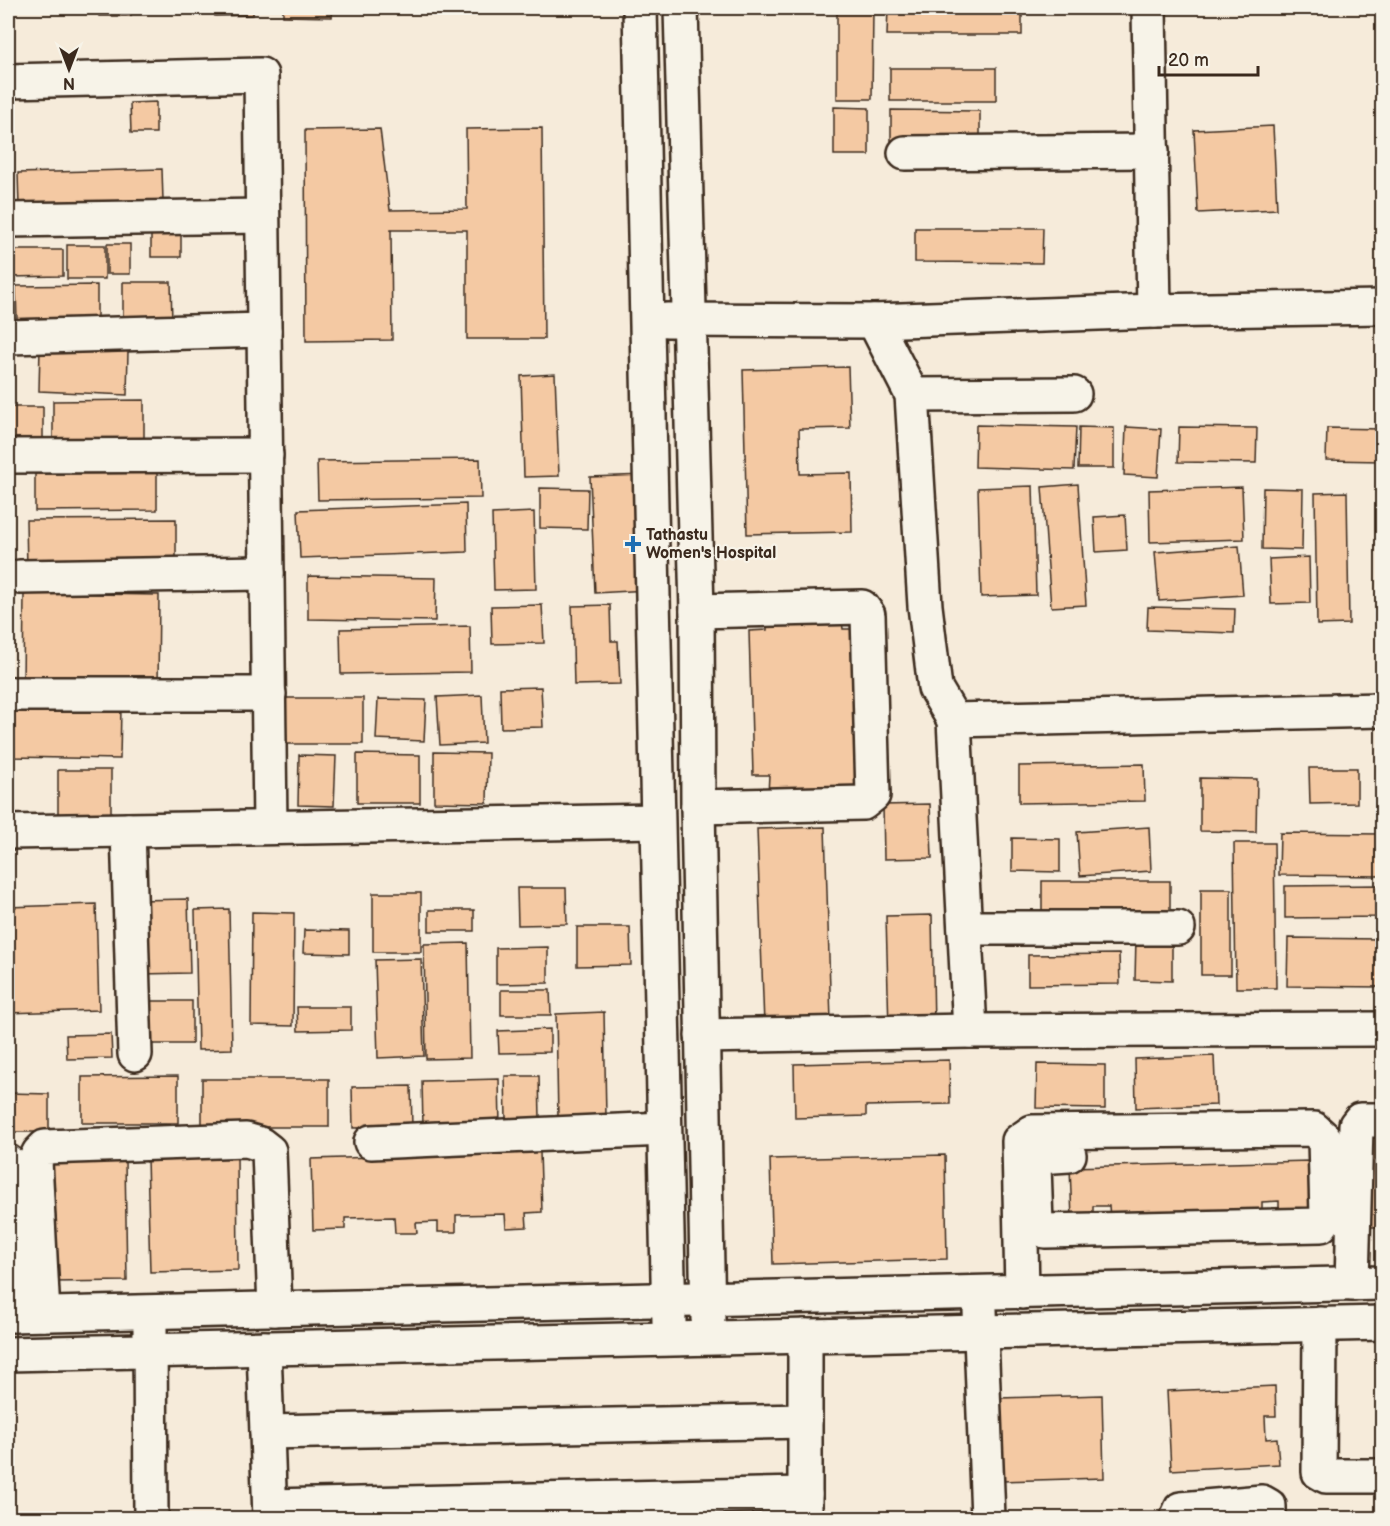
<svg xmlns="http://www.w3.org/2000/svg" width="1390" height="1526" font-family="'Balsamiq Sans',sans-serif">
<style>
.building{fill:#f4c9a3;stroke:#3b2a1e;stroke-width:1.5}
.lines{fill:none;stroke-linecap:round;stroke-linejoin:round}
.minor-casing{stroke:#3b2a1e;stroke-width:38}
.minor{stroke:#f7f3e8;stroke-width:33}
.poi-dot{fill:#1f6fb2;stroke:#f7f3e8;stroke-width:2}
.labels{text-anchor:middle;dominant-baseline:central;stroke-width:4.5;stroke-linejoin:round;paint-order:stroke}
.poi-label{font-size:16px;font-weight:bold;fill:#3b2a1e;stroke:#f7f3e8;text-anchor:start}
</style>
<rect width="100%" height="100%" fill="#f6ebda"/>
<filter id="ink" filterUnits="userSpaceOnUse"><feTurbulence type="fractalNoise" baseFrequency=".0167" numOctaves="2"/><feDisplacementMap in="SourceGraphic" scale="12" xChannelSelector="R" yChannelSelector="G"/><feConvolveMatrix kernelMatrix="1 2 1 2 8 2 1 2 1" color-interpolation-filters="sRGB"/></filter>
<g filter="url(#ink)">
<g class="building">
<rect x="99" y="8" width="32" height="8"/>
<path d="M 178,8 L 208,8 L 208,13 L 178,14 Z"/>
<path d="M 215,8 L 253,8 L 253,15 L 215,16 Z"/>
<path d="M 283,8 L 333,8 L 332,17 L 283,16 Z"/>
<path d="M 837,8 L 873,8 L 872,99 L 837,99 Z"/>
<path d="M 888,8 L 1022,8 L 1022,35 L 887,35 Z"/>
<rect x="890" y="68" width="106" height="33"/>
<path d="M 156,102 L 156,133 L 131,133 L 130,103 Z"/>
<path d="M 834,107 L 869,108 L 869,155 L 834,155 Z"/>
<path d="M 891,110 L 980,111 L 980,145 L 891,145 Z"/>
<path d="M 1273,126 L 1277,209 L 1198,213 L 1194,130 Z"/>
<path d="M 542,128 L 544,339 L 467,339 L 467,230 L 391,230 L 392,340 L 306,341 L 305,130 L 380,129 L 390,210 L 467,209 L 466,129 Z"/>
<path d="M 162,169 L 163,201 L 19,206 L 18,173 Z"/>
<rect x="151" y="228" width="30" height="29"/>
<path d="M 915,228 L 1043,228 L 1042,263 L 915,262 Z"/>
<rect x="107" y="244" width="23" height="30"/>
<rect x="67" y="245" width="38" height="34"/>
<path d="M 8,250 L 63,250 L 63,276 L 8,277 Z"/>
<path d="M 123,282 L 171,282 L 172,323 L 123,323 Z"/>
<path d="M 97,285 L 97,323 L 17,323 L 16,286 Z"/>
<path d="M 40,348 L 128,351 L 127,395 L 39,391 Z"/>
<path d="M 848,367 L 850,428 L 799,429 L 800,474 L 851,473 L 852,532 L 747,534 L 743,370 Z"/>
<path d="M 555,374 L 559,476 L 524,477 L 521,376 Z"/>
<path d="M 144,400 L 144,446 L 53,447 L 53,401 Z"/>
<path d="M 8,407 L 43,407 L 43,446 L 8,447 Z"/>
<path d="M 976,425 L 1076,427 L 1074,470 L 975,467 Z"/>
<path d="M 1079,427 L 1114,428 L 1114,468 L 1078,468 Z"/>
<path d="M 1126,427 L 1161,429 L 1158,477 L 1124,475 Z"/>
<path d="M 1179,427 L 1257,428 L 1256,463 L 1178,462 Z"/>
<path d="M 1327,428 L 1382,429 L 1382,461 L 1326,460 Z"/>
<path d="M 480,459 L 481,498 L 318,500 L 317,461 Z"/>
<path d="M 157,473 L 157,510 L 35,511 L 35,474 Z"/>
<path d="M 646,475 L 648,590 L 595,593 L 590,477 Z"/>
<path d="M 1380,482 L 1382,482 L 1381,623 Z"/>
<path d="M 1078,484 L 1086,605 L 1051,607 L 1042,487 Z"/>
<path d="M 1033,486 L 1036,595 L 981,597 L 978,488 Z"/>
<path d="M 1242,487 L 1244,539 L 1150,542 L 1149,490 Z"/>
<path d="M 540,488 L 588,489 L 587,529 L 540,528 Z"/>
<path d="M 1263,488 L 1303,489 L 1302,550 L 1262,549 Z"/>
<path d="M 1347,492 L 1349,624 L 1317,625 L 1315,493 Z"/>
<path d="M 466,504 L 467,552 L 300,558 L 298,510 Z"/>
<path d="M 534,512 L 536,589 L 494,590 L 492,514 Z"/>
<path d="M 1125,515 L 1127,550 L 1096,552 L 1094,517 Z"/>
<path d="M 176,519 L 176,567 L 27,568 L 26,520 Z"/>
<path d="M 1239,546 L 1243,595 L 1159,601 L 1155,552 Z"/>
<path d="M 1309,557 L 1310,603 L 1271,604 L 1269,559 Z"/>
<path d="M 308,576 L 436,578 L 435,621 L 308,619 Z"/>
<path d="M 24,593 L 159,595 L 158,687 L 23,685 Z"/>
<path d="M 542,605 L 544,643 L 492,644 L 491,606 Z"/>
<path d="M 610,605 L 611,641 L 618,641 L 620,684 L 574,685 L 572,606 Z"/>
<path d="M 1148,607 L 1235,609 L 1234,633 L 1147,630 Z"/>
<path d="M 767,612 L 841,614 L 843,629 L 864,629 L 866,793 L 768,794 L 769,775 L 753,775 L 749,631 L 767,630 Z"/>
<path d="M 470,626 L 471,672 L 341,674 L 340,629 Z"/>
<path d="M 541,687 L 543,727 L 501,728 L 500,688 Z"/>
<path d="M 482,695 L 484,743 L 440,745 L 437,697 Z"/>
<rect x="283" y="698" width="80" height="46"/>
<path d="M 378,699 L 426,700 L 424,741 L 376,739 Z"/>
<path d="M 13,705 L 121,707 L 120,759 L 12,757 Z"/>
<path d="M 434,752 L 488,753 L 487,803 L 434,802 Z"/>
<path d="M 357,754 L 420,755 L 420,803 L 357,803 Z"/>
<path d="M 299,755 L 336,756 L 334,806 L 298,805 Z"/>
<path d="M 1144,764 L 1145,801 L 1019,803 L 1019,766 Z"/>
<path d="M 1309,768 L 1357,768 L 1357,803 L 1310,804 Z"/>
<rect x="58" y="770" width="53" height="47"/>
<path d="M 1200,778 L 1257,779 L 1256,832 L 1200,831 Z"/>
<path d="M 930,804 L 932,858 L 884,859 L 883,805 Z"/>
<path d="M 825,827 L 831,1022 L 764,1025 L 757,829 Z"/>
<path d="M 1149,827 L 1151,871 L 1080,876 L 1077,832 Z"/>
<path d="M 1280,833 L 1382,834 L 1382,876 L 1279,875 Z"/>
<path d="M 1012,838 L 1060,839 L 1060,872 L 1012,871 Z"/>
<path d="M 1234,843 L 1274,843 L 1276,988 L 1236,988 Z"/>
<rect x="1042" y="881" width="128" height="31"/>
<path d="M 1382,885 L 1382,917 L 1285,918 L 1285,886 Z"/>
<path d="M 517,888 L 566,888 L 567,924 L 518,925 Z"/>
<rect x="1201" y="889" width="30" height="86"/>
<rect x="373" y="893" width="48" height="59"/>
<path d="M 188,899 L 190,973 L 141,974 L 139,900 Z"/>
<path d="M 96,904 L 99,1010 L 8,1013 L 8,907 Z"/>
<path d="M 229,909 L 232,1049 L 198,1050 L 195,910 Z"/>
<rect x="429" y="910" width="45" height="21"/>
<path d="M 252,912 L 294,913 L 293,1026 L 251,1025 Z"/>
<path d="M 932,915 L 934,1028 L 889,1029 L 886,916 Z"/>
<path d="M 577,927 L 630,927 L 631,965 L 577,966 Z"/>
<path d="M 304,930 L 349,931 L 349,954 L 303,953 Z"/>
<path d="M 1136,937 L 1172,937 L 1172,981 L 1135,980 Z"/>
<path d="M 1288,938 L 1382,939 L 1382,987 L 1287,986 Z"/>
<path d="M 468,943 L 470,1058 L 426,1059 L 424,944 Z"/>
<path d="M 548,947 L 548,983 L 496,984 L 496,948 Z"/>
<path d="M 1119,954 L 1120,984 L 1028,985 L 1028,955 Z"/>
<path d="M 421,959 L 424,1056 L 378,1058 L 375,960 Z"/>
<path d="M 501,990 L 550,990 L 551,1015 L 501,1015 Z"/>
<rect x="140" y="1001" width="52" height="43"/>
<path d="M 297,1007 L 351,1007 L 351,1030 L 298,1031 Z"/>
<path d="M 604,1012 L 606,1117 L 558,1118 L 556,1014 Z"/>
<path d="M 550,1029 L 550,1052 L 499,1053 L 498,1031 Z"/>
<path d="M 111,1034 L 112,1058 L 67,1059 L 66,1035 Z"/>
<path d="M 1214,1056 L 1216,1105 L 1136,1108 L 1135,1059 Z"/>
<path d="M 949,1060 L 950,1104 L 866,1106 L 866,1116 L 795,1118 L 794,1064 Z"/>
<path d="M 1037,1064 L 1105,1065 L 1105,1109 L 1036,1108 Z"/>
<path d="M 178,1076 L 178,1123 L 82,1123 L 82,1077 Z"/>
<path d="M 505,1076 L 539,1076 L 540,1118 L 506,1119 Z"/>
<rect x="202" y="1079" width="127" height="48"/>
<path d="M 499,1079 L 500,1126 L 423,1127 L 422,1081 Z"/>
<path d="M 411,1086 L 412,1127 L 353,1128 L 352,1087 Z"/>
<path d="M 8,1093 L 49,1094 L 49,1132 L 8,1132 Z"/>
<path d="M 1362,1129 L 1382,1129 L 1382,1227 L 1360,1227 Z"/>
<path d="M 540,1152 L 542,1212 L 526,1213 L 527,1227 L 506,1228 L 505,1214 L 456,1215 L 456,1232 L 438,1232 L 438,1222 L 416,1223 L 417,1233 L 395,1233 L 394,1217 L 345,1218 L 345,1229 L 313,1230 L 311,1159 Z"/>
<path d="M 945,1155 L 947,1259 L 773,1264 L 770,1159 Z"/>
<path d="M 237,1156 L 238,1270 L 150,1272 L 147,1158 Z"/>
<path d="M 125,1160 L 127,1281 L 51,1282 L 49,1162 Z"/>
<path d="M 1309,1161 L 1310,1212 L 1279,1213 L 1279,1201 L 1262,1202 L 1262,1214 L 1110,1217 L 1109,1206 L 1093,1206 L 1093,1218 L 1072,1219 L 1070,1167 Z"/>
<path d="M 1275,1386 L 1276,1416 L 1265,1416 L 1266,1439 L 1277,1438 L 1279,1464 L 1171,1470 L 1167,1391 Z"/>
<path d="M 1102,1395 L 1104,1478 L 1002,1481 L 1000,1398 Z"/>
</g>
<g class="lines">
<defs>
<g id="minor">
<path d="M 640,8 L 669,1322"/>
<path d="M 681,8 L 697,611 L 698,807 L 708,1319"/>
<path d="M 1149,8 L 1154,311"/>
<path d="M 8,81 L 261,75 L 270,827"/>
<path d="M 905,153 L 1152,151"/>
<path d="M 8,220 L 262,216"/>
<path d="M 667,320 L 874,321 L 1154,311 L 1382,307"/>
<path d="M 874,321 L 912,395 L 925,606 L 935,688 L 954,720 L 970,1031"/>
<path d="M 8,337 L 264,330"/>
<path d="M 912,395 L 1074,394"/>
<path d="M 8,456 L 266,455"/>
<path d="M 20,577 L 267,573"/>
<path d="M 697,611 L 862,607 L 868,615 L 873,795 L 863,803 L 698,807"/>
<path d="M 9,694 L 269,694"/>
<path d="M 954,720 L 1382,710"/>
<path d="M 128,830 L 135,1054"/>
<path d="M 8,832 L 657,821"/>
<path d="M 965,928 L 1178,928"/>
<path d="M 702,1036 L 970,1031 L 1382,1029"/>
<path d="M 371,1142 L 664,1129"/>
<path d="M 8,1162 L 16,1169 L 18,1183 L 16,1315"/>
<path d="M 1352,1284 L 1356,1125 L 1360,1120 L 1382,1120"/>
<path d="M 1022,1292 L 1019,1141 L 1032,1132 L 1314,1129 L 1325,1139 L 1327,1216 L 1321,1225 L 1045,1231 L 1036,1225 L 1034,1165 L 1038,1157 L 1069,1155"/>
<path d="M 980,1310 L 988,1518"/>
<path d="M 43,1314 L 35,1161 L 39,1153 L 45,1147 L 246,1140 L 260,1144 L 269,1151 L 275,1309"/>
<path d="M 8,1315 L 1382,1283"/>
<path d="M 1320,1324 L 1319,1472 L 1326,1476 L 1382,1476"/>
<path d="M 150,1328 L 151,1518"/>
<path d="M 805,1336 L 805,1518"/>
<path d="M 264,1348 L 270,1518"/>
<path d="M 8,1354 L 1382,1323"/>
<path d="M 267,1432 L 805,1421"/>
<path d="M 270,1506 L 805,1494"/>
<path d="M 1177,1518 L 1181,1509 L 1262,1502 L 1269,1506 L 1269,1518"/>
</g>
</defs>
<use href="#minor" class="minor-casing"/>
<use href="#minor" class="minor"/>
</g>
</g>
<path class="poi-dot" d="M630 535h6v6h6v6h-6v6h-6v-6h-6v-6h6z"/>
<g class="labels">
<g class="poi-label">
<text x="646" y="535">Tathastu<tspan x="646" dy="18">Women's Hospital</tspan></text>
</g>
</g>
<rect width="1390" height="1526" fill="none" stroke="#f7f3e8" stroke-width="30"/>
<rect x="15" y="15" width="1360" height="1496" fill="none" stroke="#3b2a1e" stroke-width="2" filter="url(#ink)"/>
<g transform="translate(69 69) rotate(180)" stroke="#f7f3e8" stroke-width="4.5" paint-order="stroke">
<path d="M0-4.5L10 22L0 15L-10 22Z" fill="#3b2a1e"/>
<text y="-9" font-size="16" font-weight="bold" text-anchor="middle" fill="#3b2a1e">N</text>
</g>
<path d="M1159 66v9h99v-9" fill="none" stroke="#3b2a1e" stroke-width="3"/>
<text x="1168" y="66" font-size="18" fill="#3b2a1e" stroke="#f7f3e8" stroke-width="4.5" paint-order="stroke">20 m</text>
</svg>
